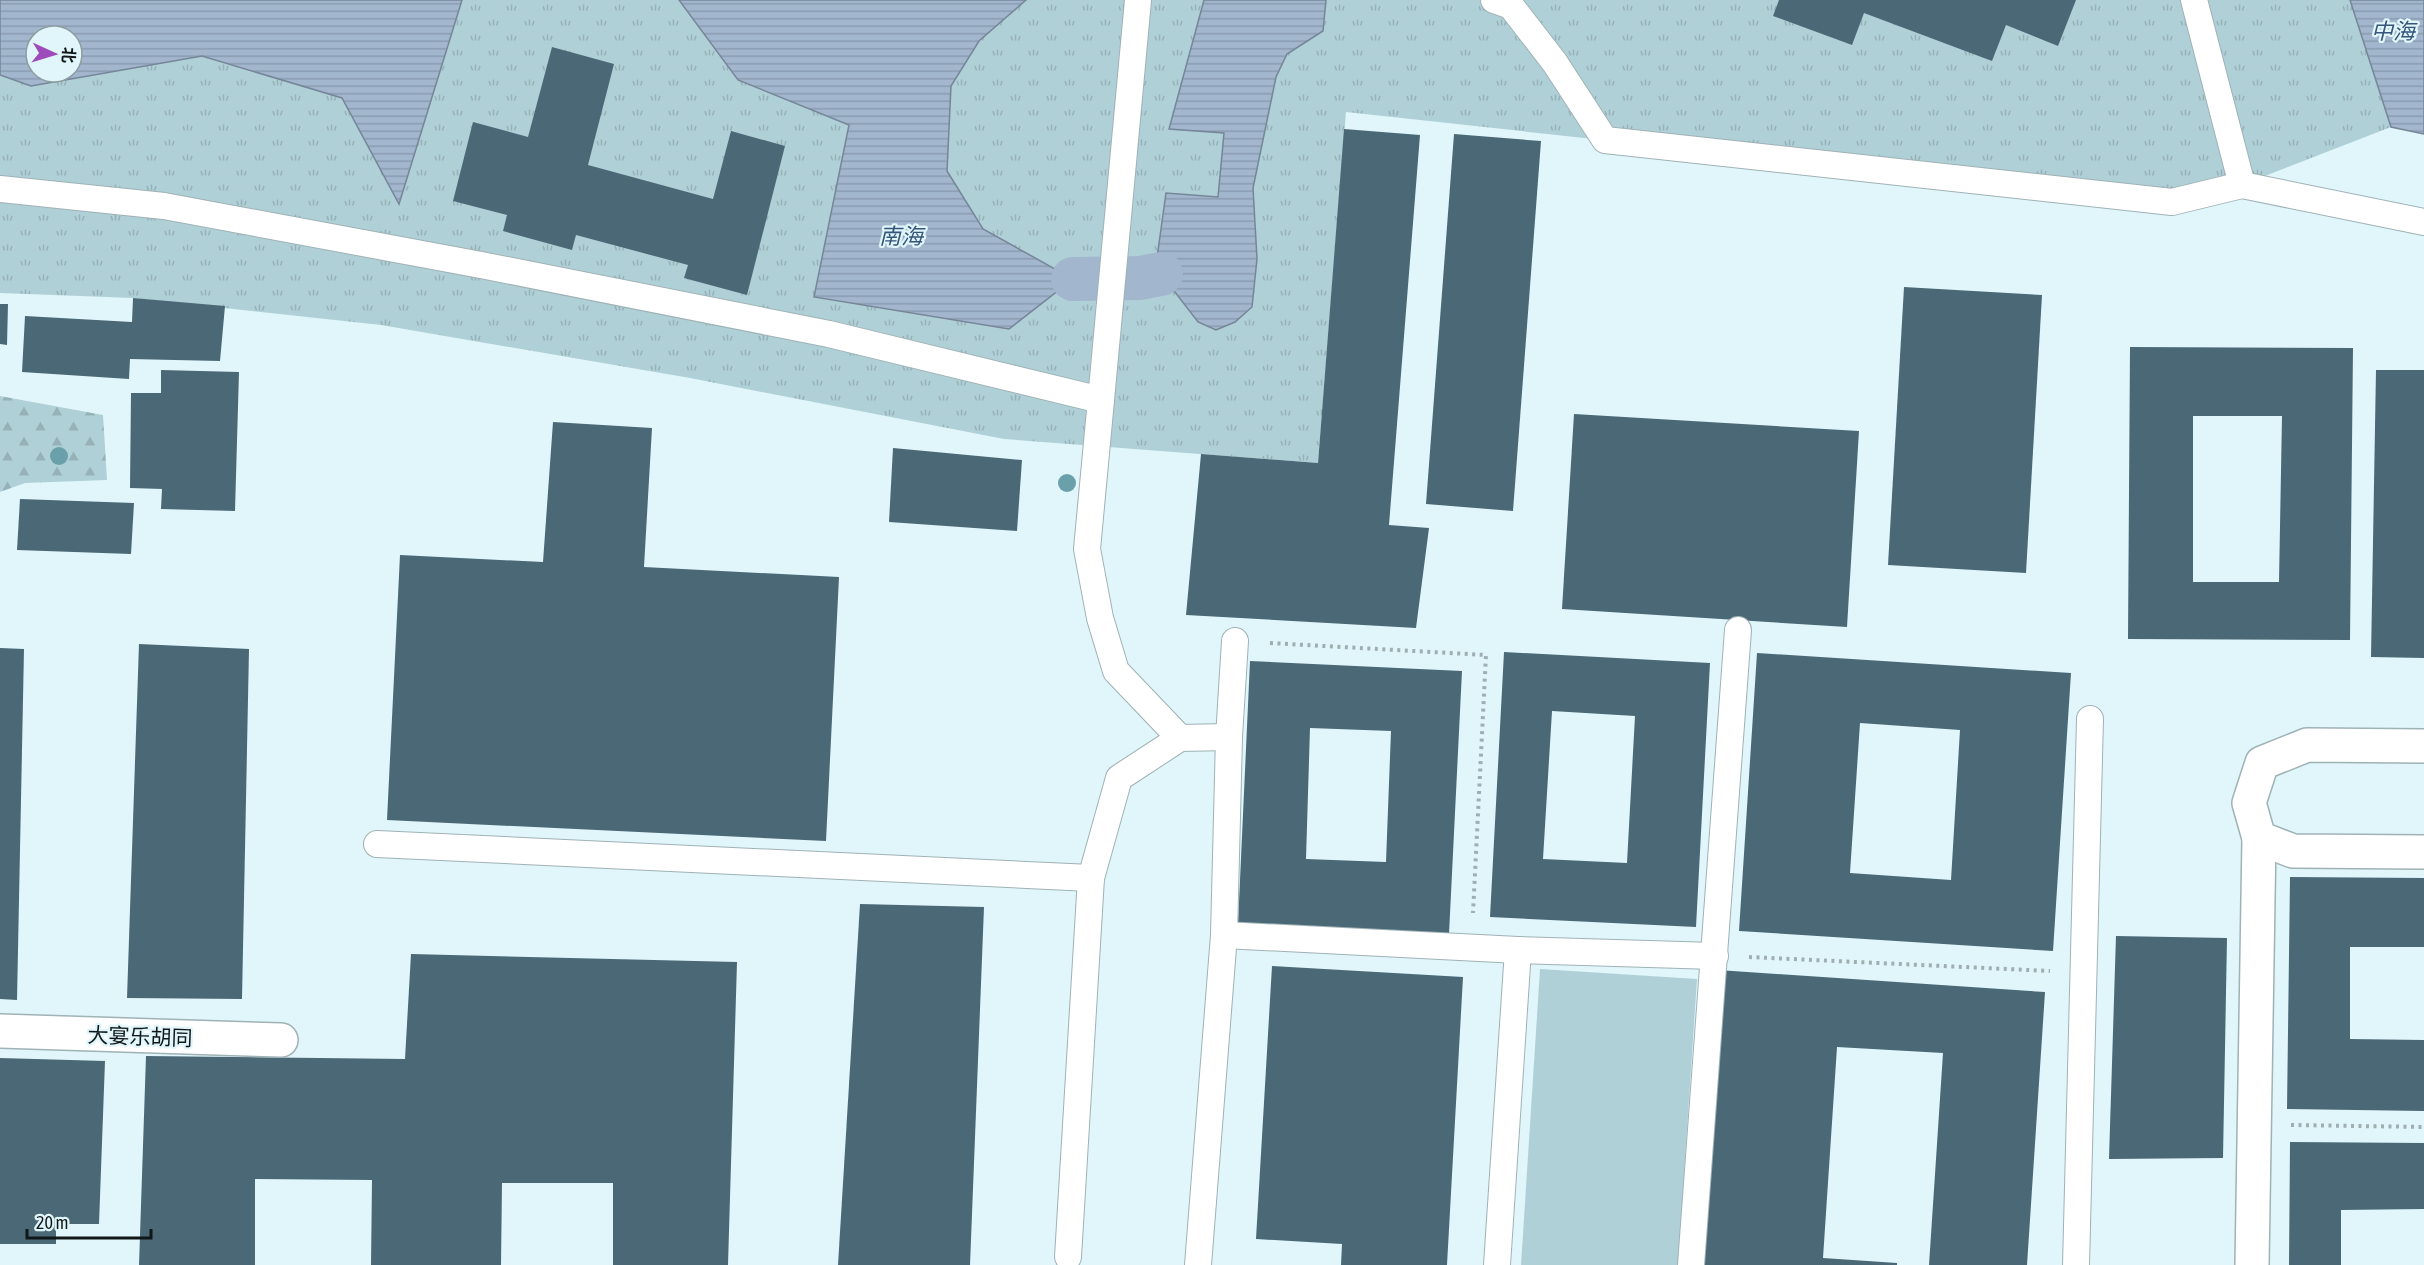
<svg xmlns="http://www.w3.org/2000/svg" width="2424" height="1265" font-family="'Asap Condensed','Noto Sans SC',sans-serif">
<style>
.grass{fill:url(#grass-tufts);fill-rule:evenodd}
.forest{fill:url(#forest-firs)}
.garden{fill:#b0d0d7}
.water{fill:url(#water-rules);stroke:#768698;stroke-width:1.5;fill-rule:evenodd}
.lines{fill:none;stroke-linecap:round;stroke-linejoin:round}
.canal{stroke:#a2b6ce;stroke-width:44}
.building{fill:#4b6877;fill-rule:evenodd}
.service-casing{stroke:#9fb2b6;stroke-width:28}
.minor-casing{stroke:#9fb2b6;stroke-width:36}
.path{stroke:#9eafb2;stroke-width:4;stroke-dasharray:3 4.5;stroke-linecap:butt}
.service{stroke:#fff;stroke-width:26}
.minor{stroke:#fff;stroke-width:33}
.tree{fill:#6aa0a9}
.labels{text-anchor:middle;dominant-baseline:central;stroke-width:4.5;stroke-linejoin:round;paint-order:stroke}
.street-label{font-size:21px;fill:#101719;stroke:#e1f6fa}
.water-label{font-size:22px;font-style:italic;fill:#36557a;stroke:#e1f6fa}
</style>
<defs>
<pattern id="grass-tufts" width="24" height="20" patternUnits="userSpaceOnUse" patternTransform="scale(1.5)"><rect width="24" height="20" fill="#b0d0d7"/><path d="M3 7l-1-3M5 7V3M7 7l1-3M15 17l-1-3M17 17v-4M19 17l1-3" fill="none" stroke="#96b2b8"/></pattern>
<pattern id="forest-firs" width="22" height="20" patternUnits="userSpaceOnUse" patternTransform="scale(1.5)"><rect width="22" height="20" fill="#b0d0d7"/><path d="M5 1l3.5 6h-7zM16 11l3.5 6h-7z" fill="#96b2b8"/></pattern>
<pattern id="water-rules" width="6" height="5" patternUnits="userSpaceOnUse" patternTransform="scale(1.5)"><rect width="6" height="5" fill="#a2b6ce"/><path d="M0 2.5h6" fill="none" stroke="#8a9cb0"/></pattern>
</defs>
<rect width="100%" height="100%" fill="#e1f6fa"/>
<path class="grass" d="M 0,0 L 2350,0 L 2391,127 L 2242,185 L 2172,202 L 1346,112 L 1318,463 L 1004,439 L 690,378 L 381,325 L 133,298 L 0,293 ZM 36,36 L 72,36 L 72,72 L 36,72 Z"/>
<path class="forest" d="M 0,396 L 103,415 L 107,480 L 25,483 L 0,492 Z"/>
<path class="garden" d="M 1540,969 L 1697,979 L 1678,1265 L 1521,1265 Z"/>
<g class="water">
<path d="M 0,0 L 462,0 L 399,204 L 342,98 L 202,56 L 31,86 L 0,75 ZM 36,36 L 72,36 L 72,72 L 36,72 Z"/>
<path d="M 679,0 L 1026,0 L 979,41 L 951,86 L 947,171 L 983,229 L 1073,279 L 1009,329 L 814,297 L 849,125 L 738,80 Z"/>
<path d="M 1204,0 L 1326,0 L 1323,31 L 1287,54 L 1276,77 L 1253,188 L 1257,259 L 1252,307 L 1235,322 L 1216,330 L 1198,322 L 1161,274 L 1157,258 L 1166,193 L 1218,197 L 1224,133 L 1169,129 Z"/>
<path d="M 2350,0 L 2424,0 L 2424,134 L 2391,127 Z"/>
</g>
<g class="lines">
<path class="canal" d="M 1073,279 L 1140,278 L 1161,274"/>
</g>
<g class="building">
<path d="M 1779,0 L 2076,0 L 2058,46 L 2006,25 L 1992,61 L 1864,13 L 1852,45 L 1773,16 Z"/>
<path d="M 552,47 L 614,64 L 588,165 L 713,199 L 731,131 L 785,146 L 747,295 L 684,278 L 688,265 L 576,235 L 572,250 L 503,231 L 507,215 L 453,201 L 473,122 L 528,137 Z"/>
<path d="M 1344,129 L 1420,135 L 1389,525 L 1429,528 L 1416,628 L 1186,615 L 1201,454 L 1318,463 Z"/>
<path d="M 1454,134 L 1541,141 L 1513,511 L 1426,504 Z"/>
<path d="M 1904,287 L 2042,295 L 2026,573 L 1888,565 Z"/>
<path d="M 133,298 L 225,306 L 220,361 L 130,359 L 129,379 L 22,372 L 25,316 L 132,322 Z"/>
<path d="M 0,304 L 8,304 L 7,345 L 0,344 Z"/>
<path d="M 2130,347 L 2353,348 L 2350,640 L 2128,639 ZM 2193,416 L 2282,416 L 2279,582 L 2193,582 Z"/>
<path d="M 161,370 L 239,372 L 235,511 L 161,509 L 162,489 L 130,488 L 131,393 L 161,393 Z"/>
<path d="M 2376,370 L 2424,370 L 2424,658 L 2371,657 Z"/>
<path d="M 1574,414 L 1859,431 L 1847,627 L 1562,609 Z"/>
<path d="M 553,422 L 652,428 L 644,567 L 839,577 L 826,841 L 387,820 L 400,555 L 543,562 Z"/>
<path d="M 893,448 L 1022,460 L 1017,531 L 889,522 Z"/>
<path d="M 20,499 L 134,503 L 131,554 L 17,550 Z"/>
<path d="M 139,644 L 249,649 L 242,999 L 127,998 Z"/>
<path d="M 0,648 L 24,649 L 17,1000 L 0,999 Z"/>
<path d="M 1504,652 L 1710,663 L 1696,927 L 1490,917 ZM 1552,711 L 1635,716 L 1627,863 L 1543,859 Z"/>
<path d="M 1757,653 L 2071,673 L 2053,951 L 1739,931 ZM 1860,723 L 1960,730 L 1951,880 L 1850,873 Z"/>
<path d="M 1250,661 L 1462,671 L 1449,934 L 1238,924 ZM 1310,728 L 1391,731 L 1386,862 L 1306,859 Z"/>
<path d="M 2290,877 L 2424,878 L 2424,947 L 2350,947 L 2350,1039 L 2424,1040 L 2424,1111 L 2287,1109 Z"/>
<path d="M 860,904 L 984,907 L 970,1265 L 838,1265 Z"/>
<path d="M 2116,936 L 2227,938 L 2223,1158 L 2109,1159 Z"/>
<path d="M 411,954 L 737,962 L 728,1265 L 613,1265 L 613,1183 L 502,1183 L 501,1265 L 371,1265 L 372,1180 L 255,1179 L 255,1265 L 139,1265 L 146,1056 L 405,1059 Z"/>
<path d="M 1272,966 L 1463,977 L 1447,1265 L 1341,1265 L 1342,1244 L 1256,1239 Z"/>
<path d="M 1718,970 L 2045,992 L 2027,1265 L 1929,1265 L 1943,1053 L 1837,1047 L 1823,1258 L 1897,1263 L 1897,1265 L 1699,1265 Z"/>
<path d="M 0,1058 L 105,1061 L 99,1224 L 56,1224 L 56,1244 L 0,1244 Z"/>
<path d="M 2290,1142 L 2424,1143 L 2424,1209 L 2341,1210 L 2341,1265 L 2289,1265 Z"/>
</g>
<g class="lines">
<defs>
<g id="service">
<path d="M 1494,0 L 1511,6 L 1555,63 L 1605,140 L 2172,202 L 2242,185 L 2424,222"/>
<path d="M 2194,0 L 2242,185"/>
<path d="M 0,189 L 164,206 L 481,265 L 829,334 L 1101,400 L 1138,0"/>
<path d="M 1101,400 L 1087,549 L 1100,618 L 1116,671 L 1180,738"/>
<path d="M 377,844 L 1091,878"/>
<path d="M 1224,935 L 1518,950 L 1715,956"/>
<path d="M 1068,1257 L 1091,878 L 1119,778 L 1180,738 L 1229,737"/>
<path d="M 1198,1265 L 1224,935 L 1229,737 L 1235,641"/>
<path d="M 1497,1265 L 1518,950"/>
<path d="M 1691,1265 L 1738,630"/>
<path d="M 2076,1265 L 2090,719"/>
</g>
<g id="minor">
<path d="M 2424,746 L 2307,745 L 2262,763 L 2249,803 L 2259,838 L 2293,851 L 2424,852"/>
<path d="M 0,1031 L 281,1040"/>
<path d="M 2252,1265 L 2259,838"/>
</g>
</defs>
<use href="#service" class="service-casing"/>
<use href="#minor" class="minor-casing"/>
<g class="path">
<path d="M 1270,643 L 1486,655 L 1473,913"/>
<path d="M 1749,957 L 2050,971"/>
<path d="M 2291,1125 L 2424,1127"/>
</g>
<use href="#service" class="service"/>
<use href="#minor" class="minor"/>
</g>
<g class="tree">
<circle cx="59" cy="456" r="9"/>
<circle cx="1067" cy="483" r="9"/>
</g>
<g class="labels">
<g class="street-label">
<text transform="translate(140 1036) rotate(2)">大宴乐胡同</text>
</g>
<g class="water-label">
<text x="2393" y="31">中海</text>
<text x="901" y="236">南海</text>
</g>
</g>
<g transform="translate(54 54) rotate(94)"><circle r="28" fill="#e1f6fa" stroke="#8d9da0" stroke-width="1.5"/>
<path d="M0-4.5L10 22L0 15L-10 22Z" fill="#9e4cbb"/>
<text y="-9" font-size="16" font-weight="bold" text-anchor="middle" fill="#101719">北</text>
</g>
<path d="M27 1229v9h124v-9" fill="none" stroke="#101719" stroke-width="3"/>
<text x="36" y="1229" font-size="18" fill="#101719" stroke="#e1f6fa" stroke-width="4.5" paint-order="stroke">20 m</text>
</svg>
